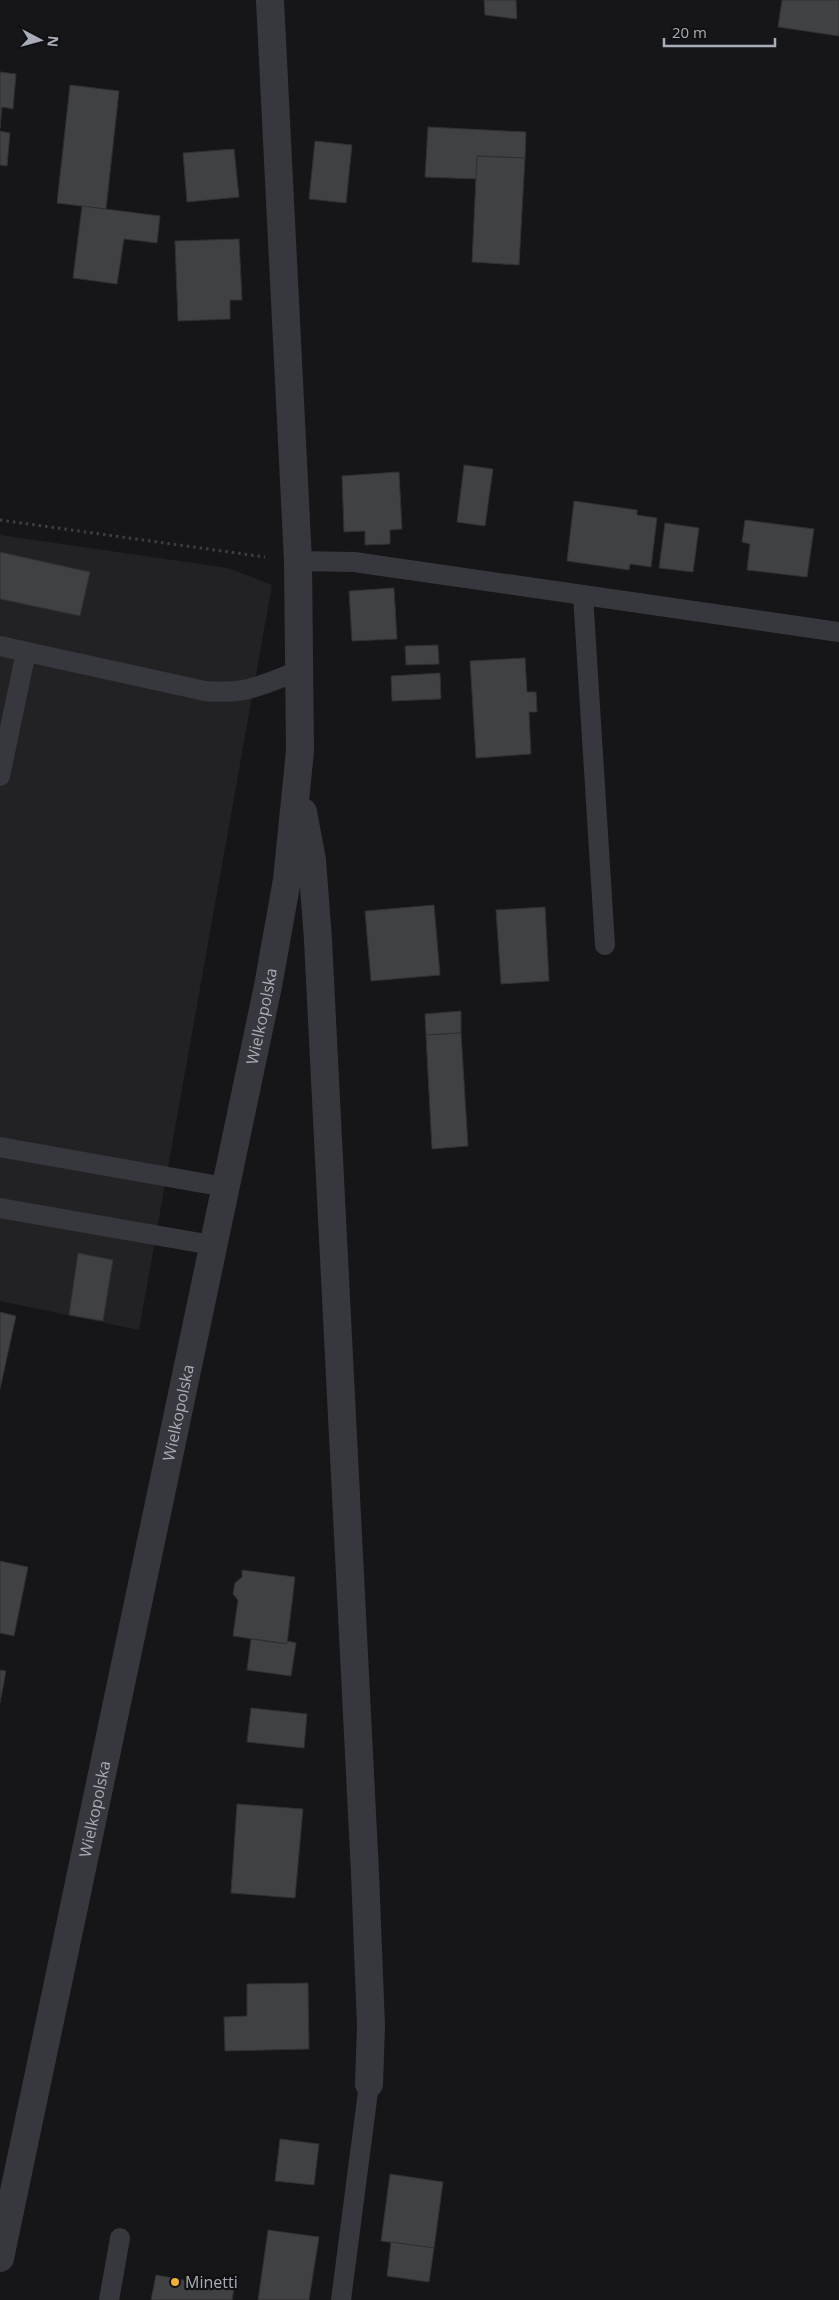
<svg xmlns="http://www.w3.org/2000/svg" width="839" height="2300" font-family="'Open Sans',sans-serif">
<style>
.built{fill:#222225}
.building{fill:#404145;stroke:#303034}
.lines{fill:none;stroke-linecap:round;stroke-linejoin:round}
.path{stroke:#3d3f44;stroke-width:3;stroke-dasharray:2.5 4;stroke-linecap:butt}
.service{stroke:#37383d;stroke-width:20}
.minor{stroke:#37383d;stroke-width:28}
.poi-dot{fill:#f2b134;stroke:#111113;stroke-width:2}
.labels{text-anchor:middle;dominant-baseline:central;stroke-width:4.5;stroke-linejoin:round;paint-order:stroke}
.street-label{font-size:16px;fill:#a8adb8;stroke:#111113}
.poi-label{font-size:16px;fill:#a8adb8;stroke:#111113;text-anchor:start}
</style>
<rect width="100%" height="100%" fill="#161618"/>
<path class="built" d="M 0,535 L 228,568 L 272,585 L 139,1330 L 0,1301 Z"/>
<g class="building">
<path d="M 484,0 L 516,0 L 517,19 L 485,15 Z"/>
<path d="M 782,0 L 839,0 L 839,36 L 778,27 Z"/>
<path d="M 0,72 L 16,74 L 13,109 L 2,107 L 0,128 Z"/>
<path d="M 70,85 L 119,91 L 106,209 L 57,203 Z"/>
<path d="M 428,127 L 526,132 L 525,158 L 477,156 L 477,179 L 425,177 Z"/>
<path d="M 0,131 L 10,133 L 7,166 L 0,165 Z"/>
<path d="M 315,141 L 352,145 L 346,203 L 309,199 Z"/>
<path d="M 234,149 L 239,197 L 187,202 L 183,153 Z"/>
<path d="M 477,156 L 525,158 L 519,265 L 472,262 Z"/>
<path d="M 82,206 L 160,216 L 157,243 L 124,239 L 117,284 L 73,278 Z"/>
<path d="M 239,239 L 242,300 L 230,300 L 230,319 L 178,321 L 175,241 Z"/>
<path d="M 464,465 L 493,469 L 485,526 L 457,522 Z"/>
<path d="M 397,472 L 399,472 L 402,529 L 390,530 L 390,544 L 365,545 L 365,531 L 344,532 L 342,476 Z"/>
<path d="M 574,501 L 637,510 L 637,515 L 657,518 L 651,567 L 630,564 L 629,570 L 567,561 Z"/>
<path d="M 745,520 L 814,529 L 807,577 L 747,570 L 750,544 L 742,542 Z"/>
<path d="M 665,523 L 699,528 L 693,572 L 659,568 Z"/>
<path d="M 0,552 L 90,572 L 80,616 L 0,599 Z"/>
<path d="M 394,588 L 397,639 L 352,641 L 349,591 Z"/>
<path d="M 438,645 L 439,664 L 406,665 L 405,646 Z"/>
<path d="M 525,658 L 527,692 L 536,692 L 537,712 L 529,712 L 531,754 L 476,758 L 470,661 Z"/>
<path d="M 440,673 L 441,699 L 392,701 L 391,676 Z"/>
<path d="M 434,905 L 440,975 L 371,981 L 365,911 Z"/>
<path d="M 545,907 L 549,981 L 501,984 L 496,910 Z"/>
<path d="M 461,1011 L 461,1033 L 426,1035 L 425,1014 Z"/>
<path d="M 461,1033 L 468,1146 L 432,1149 L 426,1035 Z"/>
<path d="M 78,1253 L 113,1260 L 103,1321 L 69,1315 Z"/>
<path d="M 0,1312 L 16,1316 L 0,1389 Z"/>
<path d="M 0,1561 L 28,1567 L 14,1636 L 0,1633 Z"/>
<path d="M 242,1570 L 295,1577 L 287,1644 L 233,1636 L 238,1600 L 233,1594 L 235,1583 L 242,1577 Z"/>
<path d="M 251,1639 L 287,1644 L 287,1641 L 296,1643 L 291,1676 L 247,1670 Z"/>
<path d="M 0,1670 L 6,1671 L 0,1703 Z"/>
<path d="M 251,1708 L 307,1714 L 304,1748 L 247,1742 Z"/>
<path d="M 237,1804 L 303,1809 L 295,1898 L 231,1893 Z"/>
<path d="M 308,1983 L 309,2049 L 225,2051 L 224,2017 L 247,2016 L 247,1984 Z"/>
<path d="M 280,2139 L 319,2144 L 314,2185 L 275,2181 Z"/>
<path d="M 390,2174 L 443,2182 L 434,2248 L 381,2241 Z"/>
<path d="M 268,2230 L 319,2237 L 309,2300 L 258,2300 Z"/>
<path d="M 391,2242 L 434,2248 L 429,2282 L 387,2276 Z"/>
<path d="M 156,2275 L 234,2289 L 232,2300 L 151,2300 Z"/>
</g>
<g class="lines">
<path class="path" d="M 0,520 L 265,557"/>
<g class="service">
<path d="M 298,561 L 354,562 L 839,632"/>
<path d="M 583,595 L 605,945"/>
<path d="M 0,646 L 205,691 C 245,695 262,685 298,671"/>
<path d="M 0,776 L 26,652"/>
<path d="M 0,1147 L 225,1187"/>
<path d="M 0,1208 L 212,1245"/>
<path d="M 109,2300 L 120,2238"/>
<path d="M 341,2300 L 369,2084"/>
</g>
<g class="minor">
<path d="M 303,812 L 312,860 L 318,940 L 365,1873 L 371,2026 L 369,2084"/>
<path id="s1" d="M 0,2258 L 268,986 L 287,880 L 300,751 L 298,561 L 270,0"/>
</g>
</g>
<circle class="poi-dot" cx="175" cy="2282" r="5"/>
<g class="labels">
<g class="street-label">
<text stroke="none"><textPath href="#s1" startOffset="1269">Wielkopolska</textPath></text>
<text stroke="none"><textPath href="#s1" startOffset="864">Wielkopolska</textPath></text>
<text stroke="none"><textPath href="#s1" startOffset="459">Wielkopolska</textPath></text>
</g>
<g class="poi-label">
<text x="185" y="2282">Minetti</text>
</g>
</g>
<g transform="translate(40 40) rotate(96)" stroke="#111113" stroke-width="4" paint-order="stroke">
<path d="M0-4L9 19L0 12L-9 19Z" fill="#a8adb8"/>
<text y="-8" font-size="14" font-weight="bold" text-anchor="middle" fill="#a8adb8">N</text>
</g>
<path d="M664 38v8h111v-8" fill="none" stroke="#a8adb8" stroke-width="2.5"/>
<text x="672" y="38" font-size="15" fill="#a8adb8" stroke="#111113" stroke-width="4" paint-order="stroke">20 m</text>
</svg>
